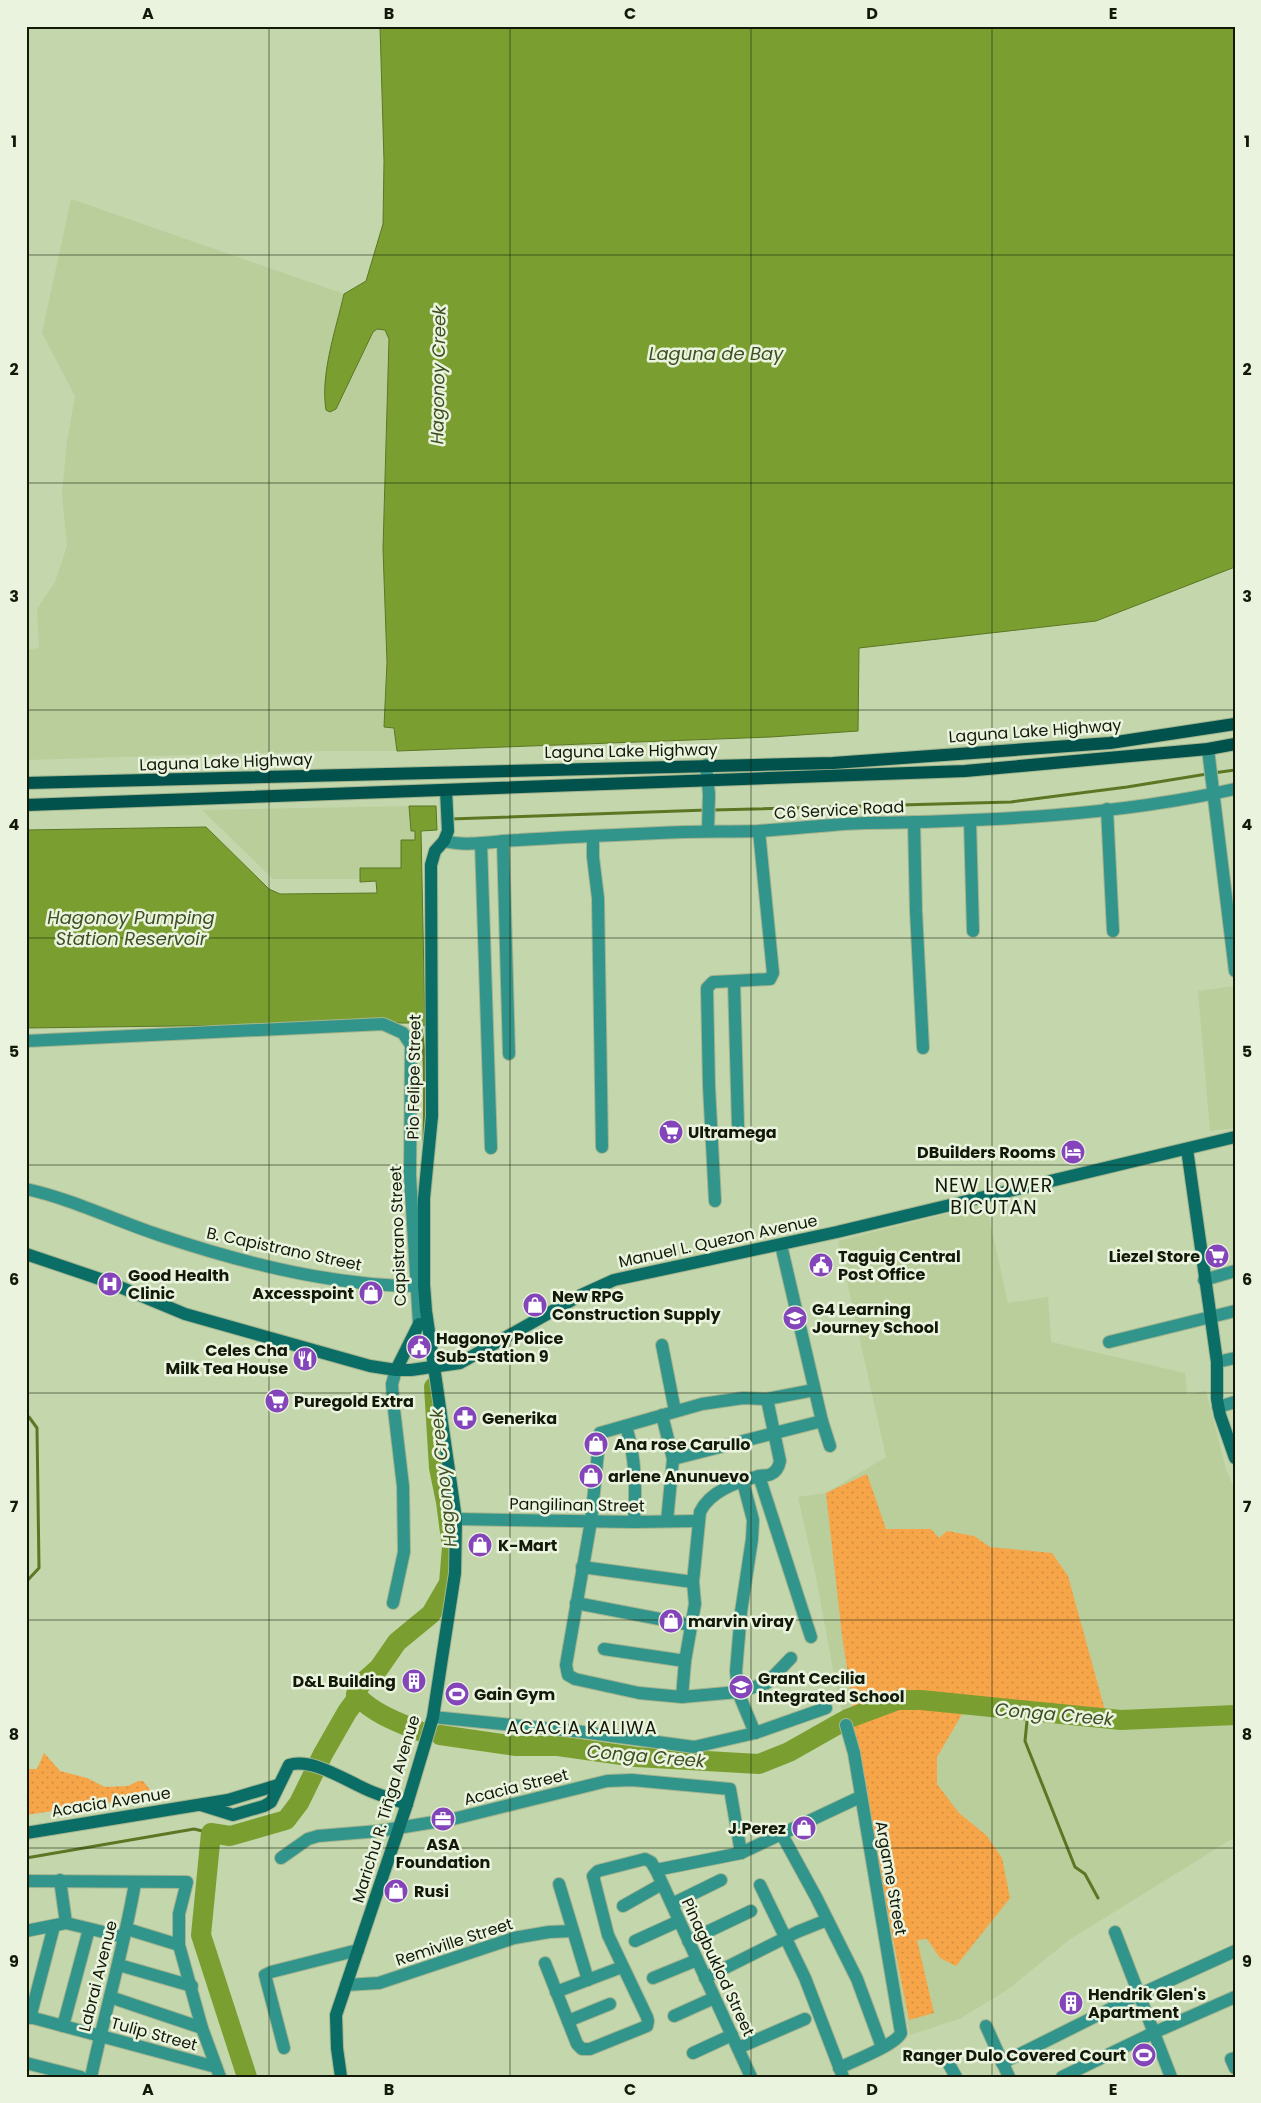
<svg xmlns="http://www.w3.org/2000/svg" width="1261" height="2103" font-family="Poppins,sans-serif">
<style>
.built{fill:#b9ce9b}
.grass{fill:url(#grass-dots)}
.water{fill:#7a9f30;stroke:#5b7724}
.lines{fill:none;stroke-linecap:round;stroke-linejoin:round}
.stream{stroke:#5b7724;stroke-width:3}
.river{stroke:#7a9f30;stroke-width:20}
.street-casing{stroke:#a4b48e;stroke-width:14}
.secondary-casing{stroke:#a4b48e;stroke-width:14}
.primary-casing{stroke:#a4b48e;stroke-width:14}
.street{stroke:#32958c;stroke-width:12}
.secondary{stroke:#0a6e67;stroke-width:12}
.primary{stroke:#01524c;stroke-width:12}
.grid{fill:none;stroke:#131909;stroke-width:1;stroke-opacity:0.55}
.labels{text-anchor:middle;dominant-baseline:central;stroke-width:5;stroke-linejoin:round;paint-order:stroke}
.street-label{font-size:16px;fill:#131909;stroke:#eaf3dd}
.poi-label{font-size:16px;font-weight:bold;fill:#131909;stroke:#eaf3dd;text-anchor:start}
.water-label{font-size:18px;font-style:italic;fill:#3e4e22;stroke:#eaf3dd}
.neighbourhood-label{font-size:18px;letter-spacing:1px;fill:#131909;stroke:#eaf3dd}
.quarter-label{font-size:19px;letter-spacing:1px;fill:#131909;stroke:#eaf3dd}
.neatline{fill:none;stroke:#131909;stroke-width:2}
.grid-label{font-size:16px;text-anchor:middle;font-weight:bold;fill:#131909}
</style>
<defs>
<pattern id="grass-dots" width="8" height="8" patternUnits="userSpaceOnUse" patternTransform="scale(1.25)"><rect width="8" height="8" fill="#f7a549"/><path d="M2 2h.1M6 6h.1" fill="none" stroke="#d38d3e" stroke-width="1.8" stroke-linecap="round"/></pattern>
</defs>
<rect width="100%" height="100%" fill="#c4d6ab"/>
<g class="built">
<path d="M 71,199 L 344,294 L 329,360 L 325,403 L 326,410 L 330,412 L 336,409 L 373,332 L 377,329 L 385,330 L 389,339 L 383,549 L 387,662 L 384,727 L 394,728 L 397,751 L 325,751 L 26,760 L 26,650 L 39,648 L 37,609 L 55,582 L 67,546 L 62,493 L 67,442 L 75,396 L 42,333 Z"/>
<path d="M 409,806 L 411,831 L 415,831 L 415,840 L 401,868 L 360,868 L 359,879 L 273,879 L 202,810 Z"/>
<path d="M 1235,986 L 1235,1128 L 1210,1131 L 1198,991 Z"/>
<path d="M 986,1204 L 1008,1303 L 1048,1297 L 1051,1342 L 1185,1373 L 1187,1394 L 1206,1391 L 1226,1469 L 1235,1491 L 1235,1837 L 1069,1940 L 1007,1990 L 961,2018 L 910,2035 L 837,1691 L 816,1577 L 798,1497 L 826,1493 L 886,1457 L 838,1241 Z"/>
</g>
<g class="grass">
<path d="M 867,1474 L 886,1529 L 931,1529 L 939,1538 L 947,1531 L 974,1536 L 990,1547 L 1052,1553 L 1068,1576 L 1106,1714 L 899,1692 L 878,1696 L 853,1709 L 842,1635 L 826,1493 Z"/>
<path d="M 898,1702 L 965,1709 L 937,1757 L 937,1784 L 959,1813 L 986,1835 L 1002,1858 L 1010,1898 L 956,1966 L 940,1958 L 927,1939 L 917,1940 L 934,2013 L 909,2020 L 850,1721 Z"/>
<path d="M 44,1753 L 60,1771 L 87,1778 L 105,1787 L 128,1786 L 138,1781 L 143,1781 L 155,1796 L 26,1815 L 26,1769 L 37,1769 Z"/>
</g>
<g class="water">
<path d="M 380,26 L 1235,26 L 1235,567 L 1096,621 L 859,648 L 858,731 L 771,737 L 397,751 L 394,728 L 384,727 L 387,662 L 383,549 L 389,339 L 385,330 L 377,329 L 373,332 L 336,409 L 330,412 L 326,410 C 320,375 336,329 344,294 L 366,281 L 383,224 L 384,161 Z"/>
<path d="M 409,806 L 436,806 L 437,830 L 421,831 L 425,1026 L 420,1023 L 399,1023 L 26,1028 L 26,830 L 206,827 L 269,889 L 280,894 L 377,893 L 376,881 L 360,882 L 360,868 L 401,868 L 401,840 L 415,840 L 415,831 L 411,831 Z"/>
</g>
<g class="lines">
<g class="stream">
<path d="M 1213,773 L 1235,770"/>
<path d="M 713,810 L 1011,802 L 1127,787 L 1207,774"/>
<path d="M 450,819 L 707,810"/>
<path d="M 417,1020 C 428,1030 424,1121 424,1140"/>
<path d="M 26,1417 L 29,1417 L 37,1428 L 39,1568 L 26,1582"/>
<path d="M 1028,1711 L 1025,1741 L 1075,1867 L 1085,1874 L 1098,1898"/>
<path d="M 26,1858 L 194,1829 L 211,1833"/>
</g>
<g class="river">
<path d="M 358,1697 L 356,1694 L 360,1685 L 379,1668 L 397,1642 L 431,1614 L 449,1583 L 452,1547 L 446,1502 L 439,1468 L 434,1387"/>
<path d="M 358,1697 C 375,1714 397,1722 419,1731"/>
<path d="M 847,1719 L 898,1700 L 921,1700 L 1121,1720 L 1235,1715"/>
<path d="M 440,1735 L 516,1746 L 558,1746 L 636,1757 L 759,1764 L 789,1752 L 842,1722"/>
<path d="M 247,2077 L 201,1935 L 211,1833 L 230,1836 L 286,1820 L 299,1803 L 323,1754 L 347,1712 L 358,1697"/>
</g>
<defs>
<g id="street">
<path d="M 1208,749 L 1235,971"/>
<path d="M 706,765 L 709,794 L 708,830"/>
<path d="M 1107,809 L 1113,931"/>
<path d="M 970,821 L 973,931"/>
<path d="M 914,822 L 916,911 L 923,1048"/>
<path d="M 593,836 L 593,857 L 598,898 L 602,1147"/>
<path d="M 444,841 C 468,847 494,841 519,840 C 566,837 612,835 659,833 C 692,831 725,832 758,831 C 794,829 830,824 866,823 C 988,821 1115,816 1235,789"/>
<path d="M 503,841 L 509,1054"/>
<path d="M 481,843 L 491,1148"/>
<path d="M 26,1041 L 383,1024 L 403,1033 L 411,1045 L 410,1175 L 419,1324"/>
<path d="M 738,1126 L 734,981 L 770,979 L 773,973 L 759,831"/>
<path d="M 26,1189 C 72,1199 114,1220 159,1235 C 242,1263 335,1287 422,1286"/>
<path d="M 715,1201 L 709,1086 L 707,988 L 713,982 L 734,981"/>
<path d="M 781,1245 L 822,1421 L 830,1446"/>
<path d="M 1204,1280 L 1235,1271"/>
<path d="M 1109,1342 L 1235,1311"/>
<path d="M 662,1345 L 675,1411"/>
<path d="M 1217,1362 L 1235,1358"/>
<path d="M 1218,1407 L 1235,1402"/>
<path d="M 662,1415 L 673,1459 L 667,1521"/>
<path d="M 626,1426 C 636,1460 636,1487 634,1522"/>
<path d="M 673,1459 L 822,1421"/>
<path d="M 759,1476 L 811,1637"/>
<path d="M 743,1482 L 753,1520 L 752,1539 L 741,1612 L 736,1671 L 738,1692 L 755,1733"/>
<path d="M 456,1519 L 634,1522 L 697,1521"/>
<path d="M 582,1567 L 693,1582"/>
<path d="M 393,1603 L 404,1552 L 403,1486 L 393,1401 L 392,1384 L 396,1370"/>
<path d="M 576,1603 L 691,1625"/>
<path d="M 604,1649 L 685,1661"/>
<path d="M 791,1658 L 767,1683 L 738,1692 L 682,1697 L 639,1693 L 575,1679 L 568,1675 L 566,1665 L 591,1521 L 600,1433 L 702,1404 L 743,1398 L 767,1399 L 814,1390"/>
<path d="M 682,1697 L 685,1661 L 695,1604 L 693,1582 L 700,1512 C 710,1491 737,1482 759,1476 C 763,1475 768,1476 771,1474 C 776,1472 779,1466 780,1461 L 767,1399"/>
<path d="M 433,1717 L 583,1732 L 694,1747 L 755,1733 L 826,1708"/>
<path d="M 781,1833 L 816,1897 L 857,1979 L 882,2047"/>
<path d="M 281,1858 L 308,1839 L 318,1836 L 379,1831 L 453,1819 L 607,1781 L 632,1780 L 730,1789 L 741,1853"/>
<path d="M 656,1870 L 741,1853 L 860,1797"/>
<path d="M 60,1880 L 66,1923"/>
<path d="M 26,1881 L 187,1882 L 179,1914 L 179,1945 L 202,2028 L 220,2077"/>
<path d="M 559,1884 L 588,1980"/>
<path d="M 760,1885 L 805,1978 L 843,2077"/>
<path d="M 672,1904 L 721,1880"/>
<path d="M 623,1906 L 662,1884"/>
<path d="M 127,1929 L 179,1945"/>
<path d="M 26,1931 L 66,1923 L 124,1937"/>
<path d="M 1115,1932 L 1171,2077"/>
<path d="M 635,1941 L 679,1921"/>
<path d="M 688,1941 L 751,1911"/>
<path d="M 545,1963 L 577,2044 L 582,2049 L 590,2049 L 647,2026 L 648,2021 L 647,2017 L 608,1935 L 593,1876 L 598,1871 L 645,1859 L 651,1862 L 656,1870 L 751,2077"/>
<path d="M 119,1965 L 192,1986"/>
<path d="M 653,1978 L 697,1960"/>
<path d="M 705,1978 L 797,1932 L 827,1920"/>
<path d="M 346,1985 L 379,1983 L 514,1938 L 549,1932 L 573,1931"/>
<path d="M 556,1992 L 622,1967"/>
<path d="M 110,1997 L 202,2028"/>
<path d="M 26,2016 L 216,2067"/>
<path d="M 674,2016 L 714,1998"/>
<path d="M 30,2018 L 54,1926"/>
<path d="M 568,2021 L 610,2004"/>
<path d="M 63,2026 L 89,1929"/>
<path d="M 986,2026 L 1009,2077"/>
<path d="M 284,2048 L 265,1975 L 271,1972 L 358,1950"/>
<path d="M 738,2048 L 805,2019"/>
<path d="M 693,2053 L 732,2035"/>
<path d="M 945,2057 L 956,2077"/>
<path d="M 1235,2058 L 1231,2059 L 1235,2068"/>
<path d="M 26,2063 L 81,2077"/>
<path d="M 1002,2063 L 1138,1995 L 1235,1951"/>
<path d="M 839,2068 C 853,2061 896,2045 901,2033 L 854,1753 L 846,1725"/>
<path d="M 91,2077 C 105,2012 124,1948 135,1883"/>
<path d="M 1062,2077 L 1153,2033 L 1235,1997"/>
</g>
<g id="secondary">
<path d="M 1187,1149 L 1217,1362 L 1217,1399 L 1220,1415 L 1235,1458"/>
<path d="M 26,1254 L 103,1280 L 185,1314 L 370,1366 L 396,1370 L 411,1370 L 460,1363 L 581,1295 L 614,1280 L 837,1232 L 1235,1137"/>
<path d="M 396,1370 L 419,1324"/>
<path d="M 201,1805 L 233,1815 L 264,1806 L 271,1802 L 289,1765 C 312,1757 348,1782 370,1791 C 382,1796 395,1800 407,1804"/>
<path d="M 26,1833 L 228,1800 L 278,1785"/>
<path d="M 341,2077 L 337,2048 L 336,2015 L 407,1804 L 433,1717 L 455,1573 L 456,1519 L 426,1311 L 424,1285 L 424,1198 L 432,1116 L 431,865 L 435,851 L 444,841 L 448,831 L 446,790"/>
</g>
<g id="primary">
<path d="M 26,783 L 833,763 L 1110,743 L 1235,724"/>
<path d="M 26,805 L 965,771 L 1208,749 L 1235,744"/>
</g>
</defs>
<use href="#street" class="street-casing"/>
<use href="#secondary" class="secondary-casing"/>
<use href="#primary" class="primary-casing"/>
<use href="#street" class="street"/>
<use href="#secondary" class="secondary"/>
<use href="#primary" class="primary"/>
</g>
<path class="grid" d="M 269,26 L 269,2077M 510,26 L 510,2077M 751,26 L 751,2077M 992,26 L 992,2077M 26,255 L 1235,255M 26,483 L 1235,483M 26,710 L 1235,710M 26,938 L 1235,938M 26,1165 L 1235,1165M 26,1393 L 1235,1393M 26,1620 L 1235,1620M 26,1848 L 1235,1848"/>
<defs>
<symbol id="supermarket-disc" viewBox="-11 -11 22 22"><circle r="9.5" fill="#8545ba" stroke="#eaf3dd"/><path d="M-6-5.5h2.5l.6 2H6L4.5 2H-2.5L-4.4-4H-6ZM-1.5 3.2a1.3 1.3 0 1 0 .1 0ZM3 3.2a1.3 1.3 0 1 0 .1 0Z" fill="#fff"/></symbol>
<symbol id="hotel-disc" viewBox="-11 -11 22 22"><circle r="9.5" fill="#8545ba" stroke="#eaf3dd"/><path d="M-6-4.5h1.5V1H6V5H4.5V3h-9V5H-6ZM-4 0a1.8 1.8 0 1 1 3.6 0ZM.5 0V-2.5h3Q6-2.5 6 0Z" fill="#fff"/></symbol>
<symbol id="civic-disc" viewBox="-11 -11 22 22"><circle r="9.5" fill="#8545ba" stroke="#eaf3dd"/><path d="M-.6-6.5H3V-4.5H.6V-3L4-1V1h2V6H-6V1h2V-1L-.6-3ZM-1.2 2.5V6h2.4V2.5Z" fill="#fff"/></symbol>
<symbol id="hospital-disc" viewBox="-11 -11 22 22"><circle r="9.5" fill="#8545ba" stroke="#eaf3dd"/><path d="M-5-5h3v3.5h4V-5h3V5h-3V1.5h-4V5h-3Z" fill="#fff"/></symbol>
<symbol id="shop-disc" viewBox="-11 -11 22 22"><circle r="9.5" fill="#8545ba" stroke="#eaf3dd"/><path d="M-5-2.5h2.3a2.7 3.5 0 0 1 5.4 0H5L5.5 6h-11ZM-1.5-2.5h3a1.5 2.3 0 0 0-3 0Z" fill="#fff"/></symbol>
<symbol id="school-disc" viewBox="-11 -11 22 22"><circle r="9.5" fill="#8545ba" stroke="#eaf3dd"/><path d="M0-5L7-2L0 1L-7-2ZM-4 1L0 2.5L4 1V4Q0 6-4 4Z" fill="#fff"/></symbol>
<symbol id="restaurant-disc" viewBox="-11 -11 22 22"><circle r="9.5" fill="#8545ba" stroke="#eaf3dd"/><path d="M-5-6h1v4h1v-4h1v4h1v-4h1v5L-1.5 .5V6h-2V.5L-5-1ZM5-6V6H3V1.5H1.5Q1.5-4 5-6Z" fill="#fff"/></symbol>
<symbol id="pharmacy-disc" viewBox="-11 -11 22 22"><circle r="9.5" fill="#8545ba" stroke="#eaf3dd"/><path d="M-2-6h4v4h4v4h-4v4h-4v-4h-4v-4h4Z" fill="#fff"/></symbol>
<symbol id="building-disc" viewBox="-11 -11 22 22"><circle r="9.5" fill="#8545ba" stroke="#eaf3dd"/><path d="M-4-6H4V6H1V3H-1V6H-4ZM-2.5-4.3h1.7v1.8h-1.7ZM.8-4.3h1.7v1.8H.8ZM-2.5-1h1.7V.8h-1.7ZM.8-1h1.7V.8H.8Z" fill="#fff"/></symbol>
<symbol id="stadium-disc" viewBox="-11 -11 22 22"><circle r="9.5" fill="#8545ba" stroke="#eaf3dd"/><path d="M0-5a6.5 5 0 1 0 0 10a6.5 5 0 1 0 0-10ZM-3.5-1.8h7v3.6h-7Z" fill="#fff"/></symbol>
<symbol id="office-disc" viewBox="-11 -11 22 22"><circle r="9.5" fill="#8545ba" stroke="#eaf3dd"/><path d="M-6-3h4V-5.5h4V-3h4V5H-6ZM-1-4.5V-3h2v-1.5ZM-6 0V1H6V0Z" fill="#fff"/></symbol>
</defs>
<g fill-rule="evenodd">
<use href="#supermarket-disc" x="657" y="1118" width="28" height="28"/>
<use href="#hotel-disc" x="1059" y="1138" width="28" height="28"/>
<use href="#supermarket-disc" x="1203" y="1242" width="28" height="28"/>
<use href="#civic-disc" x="807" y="1251" width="28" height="28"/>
<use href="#hospital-disc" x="96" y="1270" width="28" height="28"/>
<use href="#shop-disc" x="357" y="1279" width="28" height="28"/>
<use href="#shop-disc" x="521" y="1291" width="28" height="28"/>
<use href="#school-disc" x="781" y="1304" width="28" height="28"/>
<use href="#civic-disc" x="405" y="1333" width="28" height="28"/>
<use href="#restaurant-disc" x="291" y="1345" width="28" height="28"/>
<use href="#supermarket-disc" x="263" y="1387" width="28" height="28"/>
<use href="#pharmacy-disc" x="451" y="1404" width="28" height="28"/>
<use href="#shop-disc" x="582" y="1430" width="28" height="28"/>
<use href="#shop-disc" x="577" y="1462" width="28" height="28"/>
<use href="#shop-disc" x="466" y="1531" width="28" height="28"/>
<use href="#shop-disc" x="657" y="1607" width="28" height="28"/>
<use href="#building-disc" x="400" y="1667" width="28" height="28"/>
<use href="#school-disc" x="727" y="1673" width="28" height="28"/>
<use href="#stadium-disc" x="443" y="1680" width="28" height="28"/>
<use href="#office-disc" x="429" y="1805" width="28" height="28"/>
<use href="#shop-disc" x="790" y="1814" width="28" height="28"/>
<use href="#shop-disc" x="382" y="1877" width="28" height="28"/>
<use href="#building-disc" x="1057" y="1989" width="28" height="28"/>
<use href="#stadium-disc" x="1130" y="2041" width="28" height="28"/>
</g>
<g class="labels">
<g class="street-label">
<text transform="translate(1035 731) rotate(-4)">Laguna Lake Highway</text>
<text transform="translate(631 751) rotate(-1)">Laguna Lake Highway</text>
<text transform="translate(226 762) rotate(-2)">Laguna Lake Highway</text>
<text transform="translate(839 810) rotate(-3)">C6 Service Road</text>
<text transform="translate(414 1077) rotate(-89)">Pio Felipe Street</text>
<text transform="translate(398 1236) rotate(-92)">Capistrano Street</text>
<text transform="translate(718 1241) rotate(-12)">Manuel L. Quezon Avenue</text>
<text transform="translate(284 1249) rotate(12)">B. Capistrano Street</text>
<text transform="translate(577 1505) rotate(1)">Pangilinan Street</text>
<text transform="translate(516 1787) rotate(-14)">Acacia Street</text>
<text transform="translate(111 1802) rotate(-9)">Acacia Avenue</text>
<text transform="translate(386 1809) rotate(-73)">Marichu R. Tiñga Avenue</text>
<text transform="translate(891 1878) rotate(80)">Argame Street</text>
<text transform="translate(454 1942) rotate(-18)">Remiville Street</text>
<text transform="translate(718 1967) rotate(65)">Pinagbuklod Street</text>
<text transform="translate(98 1976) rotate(-76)">Labrai Avenue</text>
<text transform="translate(154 2034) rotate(15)">Tulip Street</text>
</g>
<g class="poi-label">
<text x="688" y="1132">Ultramega</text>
<text x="1056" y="1152" text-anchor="end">DBuilders Rooms</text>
<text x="838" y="1256">Taguig Central<tspan x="838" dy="18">Post Office</tspan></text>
<text x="1200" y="1256" text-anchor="end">Liezel Store</text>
<text x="128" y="1275">Good Health<tspan x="128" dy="18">Clinic</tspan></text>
<text x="354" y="1293" text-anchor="end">Axcesspoint</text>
<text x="552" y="1296">New RPG<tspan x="552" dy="18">Construction Supply</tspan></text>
<text x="812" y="1309">G4 Learning<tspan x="812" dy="18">Journey School</tspan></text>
<text x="436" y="1338">Hagonoy Police<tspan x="436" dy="18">Sub-station 9</tspan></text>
<text x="288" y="1350" text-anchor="end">Celes Cha<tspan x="288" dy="18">Milk Tea House</tspan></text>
<text x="294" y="1401">Puregold Extra</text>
<text x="482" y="1418">Generika</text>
<text x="614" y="1444">Ana rose Carullo</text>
<text x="608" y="1476">arlene Anunuevo</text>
<text x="498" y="1545">K-Mart</text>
<text x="688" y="1621">marvin viray</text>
<text x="758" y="1678">Grant Cecilia<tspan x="758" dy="18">Integrated School</tspan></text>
<text x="396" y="1681" text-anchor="end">D&amp;L Building</text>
<text x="474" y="1694">Gain Gym</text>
<text x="786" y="1828" text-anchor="end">J.Perez</text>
<text x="443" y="1844" text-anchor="middle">ASA<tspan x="443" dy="18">Foundation</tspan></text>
<text x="414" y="1891">Rusi</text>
<text x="1088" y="1994">Hendrik Glen's<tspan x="1088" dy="18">Apartment</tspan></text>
<text x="1126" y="2055" text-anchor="end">Ranger Dulo Covered Court</text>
</g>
<g class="water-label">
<text x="716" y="353">Laguna de Bay</text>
<text transform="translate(438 375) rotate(-89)">Hagonoy Creek</text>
<text x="131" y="917">Hagonoy Pumping<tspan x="131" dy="21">Station Reservoir</tspan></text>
<text transform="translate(443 1478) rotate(-96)">Hagonoy Creek</text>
<text transform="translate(1054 1714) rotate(5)">Conga Creek</text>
<text transform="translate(646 1756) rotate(5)">Conga Creek</text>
</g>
<g class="neighbourhood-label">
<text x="582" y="1727">ACACIA KALIWA</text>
</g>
<g class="quarter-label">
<text x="994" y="1185">NEW LOWER<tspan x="994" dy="22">BICUTAN</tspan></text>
</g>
</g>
<rect width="1261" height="2103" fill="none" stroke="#eaf3dd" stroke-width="55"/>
<rect x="28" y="28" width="1206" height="2048" class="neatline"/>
<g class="grid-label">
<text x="148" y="19">A</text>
<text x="389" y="19">B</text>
<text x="630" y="19">C</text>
<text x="872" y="19">D</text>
<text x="1113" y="19">E</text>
<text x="14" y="147">1</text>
<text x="1247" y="147">1</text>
<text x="14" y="375">2</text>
<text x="1247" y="375">2</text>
<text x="14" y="602">3</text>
<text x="1247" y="602">3</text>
<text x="14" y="830">4</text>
<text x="1247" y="830">4</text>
<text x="14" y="1057">5</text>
<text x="1247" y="1057">5</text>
<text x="14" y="1285">6</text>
<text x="1247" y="1285">6</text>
<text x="14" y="1512">7</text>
<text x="1247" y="1512">7</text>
<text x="14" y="1740">8</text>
<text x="1247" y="1740">8</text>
<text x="14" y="1967">9</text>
<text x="1247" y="1967">9</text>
<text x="148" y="2095">A</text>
<text x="389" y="2095">B</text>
<text x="630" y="2095">C</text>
<text x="872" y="2095">D</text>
<text x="1113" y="2095">E</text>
</g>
</svg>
